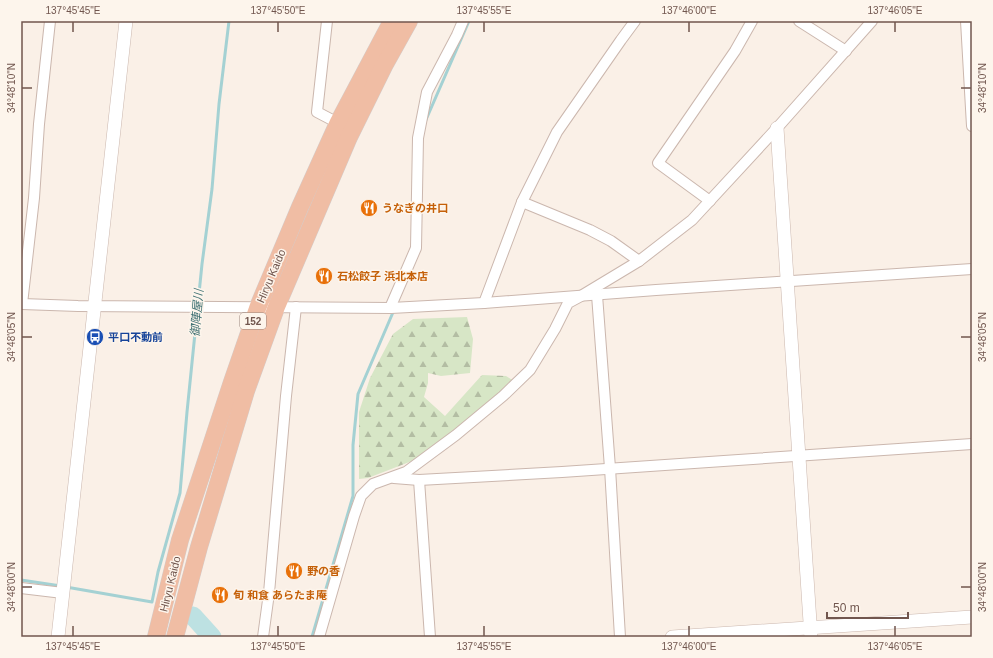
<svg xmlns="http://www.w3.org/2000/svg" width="993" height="658" font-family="Arial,'Noto Sans JP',sans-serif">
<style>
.forest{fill:url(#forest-firs)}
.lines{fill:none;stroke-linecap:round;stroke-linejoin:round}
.stream{stroke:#a4d1d3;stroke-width:3}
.river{stroke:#bde1e2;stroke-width:19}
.minor-casing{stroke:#cbb7ae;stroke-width:12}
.tertiary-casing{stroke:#cbb7ae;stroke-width:14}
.trunk-casing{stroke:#d4ccca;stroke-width:18}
.minor{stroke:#fff;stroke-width:10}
.tertiary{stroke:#fff;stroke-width:13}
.trunk{stroke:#f0bda4;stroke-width:17}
.ticks{fill:none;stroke:#71564e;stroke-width:1.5}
.labels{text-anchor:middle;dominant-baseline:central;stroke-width:3;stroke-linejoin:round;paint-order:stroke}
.shield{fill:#fdf5ec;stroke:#9b867d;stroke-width:1}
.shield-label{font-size:10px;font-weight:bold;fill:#71564e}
.food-label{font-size:11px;font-weight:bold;fill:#c56008;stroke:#fdf5ec;text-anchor:start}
.street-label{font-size:11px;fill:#71564e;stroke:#fdf5ec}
.transit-label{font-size:11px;font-weight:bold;fill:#164399;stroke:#fdf5ec;text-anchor:start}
.water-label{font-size:12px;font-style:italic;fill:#427375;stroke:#fdf5ec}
.neatline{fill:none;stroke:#71564e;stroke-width:1.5}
.ticks-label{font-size:10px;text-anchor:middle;fill:#71564e}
</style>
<defs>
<pattern id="forest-firs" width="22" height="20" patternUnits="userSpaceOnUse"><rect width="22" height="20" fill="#d7e6c6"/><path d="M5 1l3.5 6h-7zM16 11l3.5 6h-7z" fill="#b3bda3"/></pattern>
</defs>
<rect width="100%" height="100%" fill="#faf0e7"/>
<path class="forest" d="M 467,317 L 473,339 L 470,373 L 441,376 L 428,373 L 428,383 L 424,397 L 445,416 L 482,375 L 506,376 L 514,381 L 460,426 L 412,461 L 368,478 L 359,479 L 359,412 L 370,378 L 393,334 L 413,319 Z"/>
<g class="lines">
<g class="stream">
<path d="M 425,122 L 469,21"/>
<path d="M 21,580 L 61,586"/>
<path d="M 66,587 L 152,602 L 158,572 L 180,493 L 187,412 L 202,264 L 212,189 L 219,104 L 229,21"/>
<path d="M 312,637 L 353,496 L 353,445 L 358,394 L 394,310"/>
</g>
<path class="river" d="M 193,616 L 212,637"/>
<defs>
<g id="minor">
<path d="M 50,21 L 39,124 L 34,198 L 22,304 L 78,306 L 391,308 L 484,303 L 656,290 L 972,269"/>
<path d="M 327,21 L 317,112 L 338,123"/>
<path d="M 799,21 L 846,51"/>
<path d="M 966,21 L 972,126"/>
<path d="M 710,201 L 658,163 L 735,51 L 752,21"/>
<path d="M 522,202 L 590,230 L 611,241 L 639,261"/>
<path d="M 597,295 L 610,468 L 620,637"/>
<path d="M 484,303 L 522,202 L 557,132 L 621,40 L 635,21"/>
<path d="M 390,308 L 416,248 L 418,138 L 427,92 L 457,35 L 463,21"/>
<path d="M 394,478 L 419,480 L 562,472 L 972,444"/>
<path d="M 419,480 L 430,637"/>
<path d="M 21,588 L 63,593"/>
<path d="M 263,637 L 269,593 L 286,396 L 296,307"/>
<path d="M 319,637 L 354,516 L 361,496 L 373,484 L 406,472 L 456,435 L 503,396 L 530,370 L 555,329 L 568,303 L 581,296 L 639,261 L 692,220 L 777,128 L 872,21"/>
</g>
<g id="tertiary">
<path d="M 777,128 L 811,637"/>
<path d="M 58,637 L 126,21"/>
<path d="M 672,637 L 972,617"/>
</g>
<g id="trunk">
<path d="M 156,637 L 180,540 L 232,382 L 258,307 L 300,207 L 338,123 L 392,21"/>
<path d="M 175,637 L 199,547 L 246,391 L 276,308 L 349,137 L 385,64 L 409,21"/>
</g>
</defs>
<use href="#minor" class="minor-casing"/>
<use href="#tertiary" class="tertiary-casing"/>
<use href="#trunk" class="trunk-casing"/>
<use href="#minor" class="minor"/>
<use href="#tertiary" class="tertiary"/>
<use href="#trunk" class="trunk"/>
</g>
<path class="ticks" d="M 73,22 L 73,32M 278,22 L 278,32M 484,22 L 484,32M 689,22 L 689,32M 895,22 L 895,32M 22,88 L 32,88M 961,88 L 971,88M 22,337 L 32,337M 961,337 L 971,337M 22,587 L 32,587M 961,587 L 971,587M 73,626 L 73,636M 278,626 L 278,636M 484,626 L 484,636M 689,626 L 689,636M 895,626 L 895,636"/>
<defs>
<symbol id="restaurant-disc" viewBox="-11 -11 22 22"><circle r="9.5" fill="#e8710a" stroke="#fdf5ec"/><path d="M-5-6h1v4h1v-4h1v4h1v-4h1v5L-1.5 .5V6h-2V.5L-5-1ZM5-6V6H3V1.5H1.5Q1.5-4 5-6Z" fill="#fff"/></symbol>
<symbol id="bus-disc" viewBox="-11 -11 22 22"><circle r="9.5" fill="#1a4fb4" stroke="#fdf5ec"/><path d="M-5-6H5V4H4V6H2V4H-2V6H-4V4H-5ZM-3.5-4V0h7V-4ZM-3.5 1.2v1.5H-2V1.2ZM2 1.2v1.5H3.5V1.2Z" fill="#fff"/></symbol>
</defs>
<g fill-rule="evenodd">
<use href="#restaurant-disc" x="359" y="198" width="20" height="20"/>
<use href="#restaurant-disc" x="314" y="266" width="20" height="20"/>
<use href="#bus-disc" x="85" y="327" width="20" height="20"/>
<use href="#restaurant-disc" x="284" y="561" width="20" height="20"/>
<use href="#restaurant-disc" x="210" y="585" width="20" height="20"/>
</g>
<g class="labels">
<rect class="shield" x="240" y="313" width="26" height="16" rx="3"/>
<g class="shield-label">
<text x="253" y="321">152</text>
</g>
<g class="food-label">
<text x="382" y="208">うなぎの井口</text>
<text x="337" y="276">石松餃子 浜北本店</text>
<text x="307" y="571">野の香</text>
<text x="233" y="595">旬 和食 あらたま庵</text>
</g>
<g class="street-label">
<text transform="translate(271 276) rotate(-67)">Hiryu Kaido</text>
<text transform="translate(170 584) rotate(-76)">Hiryu Kaido</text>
</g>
<g class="transit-label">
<text x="108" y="337">平口不動前</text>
</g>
<g class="water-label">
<text transform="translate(197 313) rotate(-85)">御陣屋川</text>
</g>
</g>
<rect width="993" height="658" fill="none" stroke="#fdf5ec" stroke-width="44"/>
<path d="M827 612v6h81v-6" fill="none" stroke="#71564e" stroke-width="2"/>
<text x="833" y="612" font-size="12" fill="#71564e" stroke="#fdf5ec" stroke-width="3" paint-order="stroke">50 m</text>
<rect x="22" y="22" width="949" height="614" class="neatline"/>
<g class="ticks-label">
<text x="73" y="14">137°45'45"E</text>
<text x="278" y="14">137°45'50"E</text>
<text x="484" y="14">137°45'55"E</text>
<text x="689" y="14">137°46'00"E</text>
<text x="895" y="14">137°46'05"E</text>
<text transform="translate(11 88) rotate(-90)" y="4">34°48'10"N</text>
<text transform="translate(982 88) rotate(-90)" y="4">34°48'10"N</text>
<text transform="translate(11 337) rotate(-90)" y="4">34°48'05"N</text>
<text transform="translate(982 337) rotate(-90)" y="4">34°48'05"N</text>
<text transform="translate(11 587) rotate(-90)" y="4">34°48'00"N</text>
<text transform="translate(982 587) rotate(-90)" y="4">34°48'00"N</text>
<text x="73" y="650">137°45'45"E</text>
<text x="278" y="650">137°45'50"E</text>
<text x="484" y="650">137°45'55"E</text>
<text x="689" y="650">137°46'00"E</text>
<text x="895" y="650">137°46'05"E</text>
</g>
</svg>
